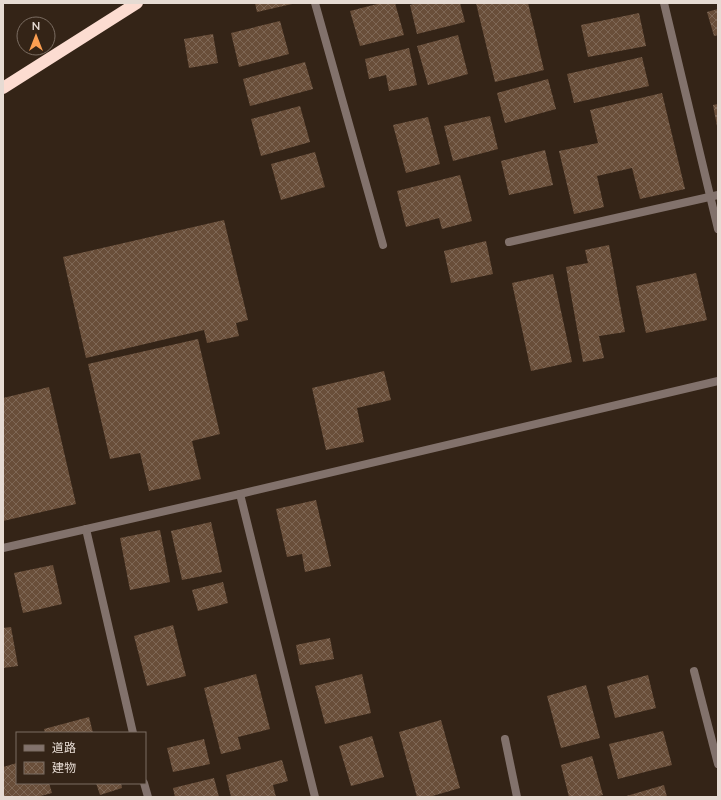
<svg xmlns="http://www.w3.org/2000/svg" width="721" height="800" font-family="Lato,'Noto Sans JP',sans-serif">
<style>
.building{fill:url(#building-cross-hatch)}
.lines{fill:none;stroke-linecap:round;stroke-linejoin:round}
.street{stroke:#82726c;stroke-width:8}
.highway{stroke:#fcdcd1;stroke-width:12}
</style>
<defs>
<pattern id="building-cross-hatch" width="8" height="8" patternUnits="userSpaceOnUse"><rect width="8" height="8" fill="#694e39"/><path d="M0 0l8 8M0 8l8-8" fill="none" stroke="#7e6755"/></pattern>
</defs>
<rect width="100%" height="100%" fill="#342417"/>
<g class="building">
<path d="M 255,3 L 292,3 L 292,4 L 257,12 Z"/>
<path d="M 381,3 L 395,3 L 404,35 L 360,46 L 350,11 Z"/>
<path d="M 418,3 L 460,3 L 465,22 L 417,34 L 410,5 Z"/>
<path d="M 476,3 L 528,3 L 544,70 L 495,82 Z"/>
<path d="M 718,9 L 718,35 L 714,36 L 707,12 Z"/>
<path d="M 639,13 L 646,46 L 588,57 L 581,25 Z"/>
<path d="M 280,21 L 289,54 L 239,67 L 231,33 Z"/>
<path d="M 213,34 L 218,63 L 189,68 L 184,39 Z"/>
<path d="M 458,35 L 468,74 L 428,85 L 417,46 Z"/>
<path d="M 409,48 L 417,85 L 389,91 L 386,75 L 369,79 L 365,59 Z"/>
<path d="M 642,57 L 649,86 L 574,103 L 567,74 Z"/>
<path d="M 305,62 L 313,89 L 250,106 L 243,79 Z"/>
<path d="M 548,79 L 556,109 L 505,123 L 497,93 Z"/>
<path d="M 662,93 L 685,189 L 640,199 L 632,168 L 597,176 L 604,207 L 574,214 L 559,151 L 598,143 L 590,110 Z"/>
<path d="M 718,104 L 718,126 L 717,126 L 713,105 Z"/>
<path d="M 300,106 L 310,142 L 261,156 L 251,119 Z"/>
<path d="M 490,116 L 498,149 L 453,161 L 444,126 Z"/>
<path d="M 428,117 L 440,164 L 406,173 L 393,125 Z"/>
<path d="M 545,150 L 553,185 L 509,195 L 501,161 Z"/>
<path d="M 315,152 L 325,187 L 281,200 L 271,164 Z"/>
<path d="M 460,175 L 472,221 L 442,229 L 439,218 L 406,227 L 397,191 Z"/>
<path d="M 224,220 L 248,320 L 236,323 L 239,336 L 207,343 L 204,330 L 86,358 L 63,257 Z"/>
<path d="M 486,241 L 493,274 L 451,283 L 444,251 Z"/>
<path d="M 609,245 L 625,332 L 599,336 L 604,358 L 583,362 L 566,267 L 588,263 L 585,250 Z"/>
<path d="M 696,273 L 707,320 L 646,333 L 636,286 Z"/>
<path d="M 553,274 L 572,362 L 531,371 L 512,283 Z"/>
<path d="M 198,339 L 220,434 L 192,441 L 201,479 L 149,491 L 140,453 L 110,459 L 88,364 Z"/>
<path d="M 384,371 L 391,400 L 357,408 L 364,442 L 326,450 L 312,388 Z"/>
<path d="M 49,387 L 76,504 L 3,521 L 3,398 Z"/>
<path d="M 316,500 L 331,566 L 305,572 L 302,554 L 287,557 L 276,509 Z"/>
<path d="M 211,522 L 222,572 L 182,580 L 171,531 Z"/>
<path d="M 160,530 L 170,582 L 130,590 L 120,538 Z"/>
<path d="M 53,565 L 62,604 L 23,613 L 14,573 Z"/>
<path d="M 223,582 L 228,603 L 198,611 L 192,590 Z"/>
<path d="M 173,625 L 186,676 L 147,686 L 134,636 Z"/>
<path d="M 11,627 L 18,666 L 3,668 L 3,628 Z"/>
<path d="M 330,638 L 334,659 L 300,665 L 296,645 Z"/>
<path d="M 256,674 L 270,729 L 238,737 L 241,749 L 221,754 L 204,688 Z"/>
<path d="M 362,674 L 371,713 L 325,724 L 315,686 Z"/>
<path d="M 648,675 L 656,708 L 615,718 L 607,686 Z"/>
<path d="M 586,685 L 600,738 L 561,748 L 547,696 Z"/>
<path d="M 89,717 L 93,733 L 45,733 L 44,729 Z"/>
<path d="M 441,720 L 460,788 L 429,797 L 417,797 L 399,732 Z"/>
<path d="M 663,731 L 672,765 L 618,779 L 609,744 Z"/>
<path d="M 372,736 L 384,777 L 351,786 L 339,746 Z"/>
<path d="M 204,739 L 210,764 L 173,772 L 167,748 Z"/>
<path d="M 592,756 L 603,795 L 595,797 L 569,797 L 561,765 Z"/>
<path d="M 282,760 L 288,781 L 273,785 L 276,797 L 231,797 L 226,775 Z"/>
<path d="M 17,763 L 17,783 L 49,783 L 52,793 L 37,797 L 3,797 L 3,767 Z"/>
<path d="M 214,778 L 219,797 L 175,797 L 173,788 Z"/>
<path d="M 96,783 L 121,783 L 122,788 L 100,795 Z"/>
<path d="M 664,785 L 667,797 L 623,797 Z"/>
</g>
<g class="lines">
<g class="street">
<path d="M 315,3 L 383,245"/>
<path d="M 664,3 L 718,229"/>
<path d="M 509,242 L 718,195"/>
<path d="M 240,494 L 315,797"/>
<path d="M 86,529 L 133,733"/>
<path d="M 3,548 L 240,494 L 718,381"/>
<path d="M 694,671 L 718,764"/>
<path d="M 505,739 L 517,797"/>
<path d="M 144,783 L 148,797"/>
</g>
<path class="highway" d="M 3,88 L 137,3"/>
</g>
<rect width="721" height="800" fill="none" stroke="#e6dbd3" stroke-width="8"/>
<rect x="16" y="732" width="130" height="52" fill="#342417" stroke="#7b6d62"/>
<rect x="24" y="745" width="20" height="6" fill="#82726c" stroke="#7b6d62"/>
<text x="52" y="752" font-size="12" fill="#e6dbd3">道路</text>
<rect x="24" y="762" width="20" height="12" fill="url(#building-cross-hatch)" stroke="#7b6d62"/>
<text x="52" y="772" font-size="12" fill="#e6dbd3">建物</text>
<g transform="translate(36 36)"><circle r="19" fill="#342417" stroke="#7b6d62"/>
<path d="M0-3L7 15L0 10L-7 15Z" fill="#fb9e51"/>
<text y="-6" font-size="11" font-weight="bold" text-anchor="middle" fill="#e6dbd3">N</text>
</g>
</svg>
